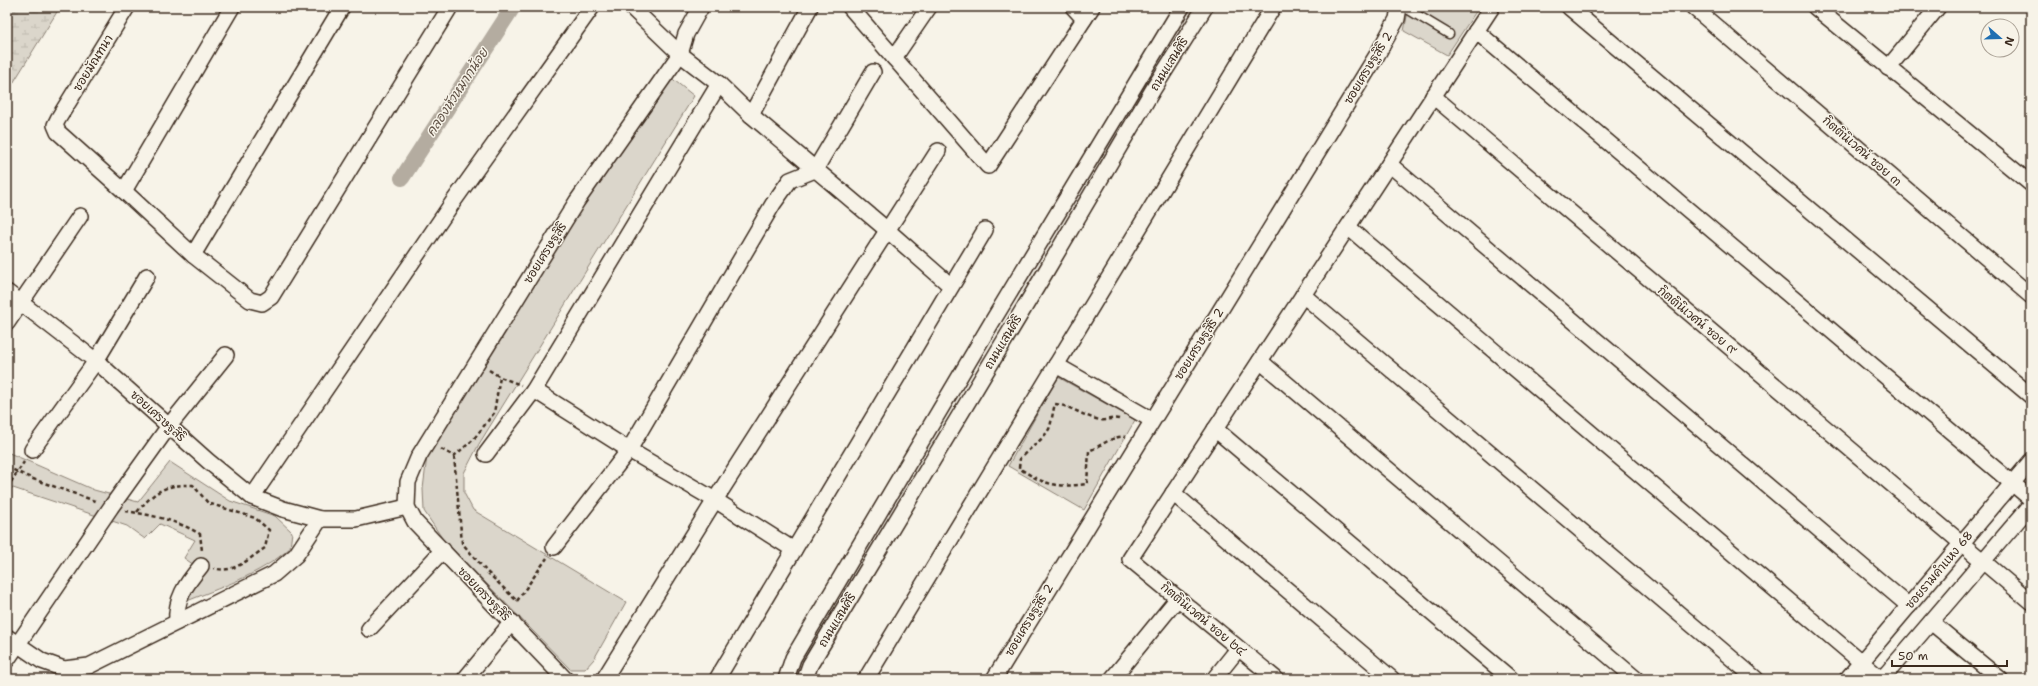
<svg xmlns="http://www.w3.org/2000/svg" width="2038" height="686" font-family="'Shantell Sans','Playpen Sans Thai',sans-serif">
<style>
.wetland{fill:url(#wetland-marsh);stroke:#8b8074}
.garden{fill:#dbd6cb;stroke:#8b8074}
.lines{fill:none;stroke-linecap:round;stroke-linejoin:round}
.canal{stroke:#b4aca0;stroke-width:16}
.lane-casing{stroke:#3b2a1e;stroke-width:11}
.street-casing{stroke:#3b2a1e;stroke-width:18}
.path{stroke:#3b2a1e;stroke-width:2.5;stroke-dasharray:4 3;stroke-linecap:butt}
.lane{stroke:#f7f3e8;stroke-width:8}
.street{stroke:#f7f3e8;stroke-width:15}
.labels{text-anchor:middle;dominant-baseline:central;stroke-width:3;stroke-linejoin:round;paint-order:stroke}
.street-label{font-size:12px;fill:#3b2a1e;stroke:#f7f3e8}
.water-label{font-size:13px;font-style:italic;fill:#5f5145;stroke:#f7f3e8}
</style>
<defs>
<pattern id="wetland-marsh" width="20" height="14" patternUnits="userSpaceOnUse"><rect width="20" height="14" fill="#dbd6cb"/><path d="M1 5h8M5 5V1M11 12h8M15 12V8" fill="none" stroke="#bdb8ae"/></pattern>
</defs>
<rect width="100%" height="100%" fill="#f7f3e8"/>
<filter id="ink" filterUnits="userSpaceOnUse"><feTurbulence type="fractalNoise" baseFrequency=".025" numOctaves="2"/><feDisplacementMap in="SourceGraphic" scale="8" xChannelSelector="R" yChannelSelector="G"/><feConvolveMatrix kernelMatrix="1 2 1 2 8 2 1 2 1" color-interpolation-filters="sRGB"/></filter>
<g filter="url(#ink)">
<path class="wetland" d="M 7,7 L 60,7 L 7,93 Z"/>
<g class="garden">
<path d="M 1409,7 L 1479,7 L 1447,55 L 1404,31 Z"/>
<path d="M 665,73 L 694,96 L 479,444 L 464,473 L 464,493 L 473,510 L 626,602 L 594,659 L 585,669 L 570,669 L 442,538 L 424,511 L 423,489 L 427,456 Z"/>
<path d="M 1058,377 L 1135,420 L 1084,510 L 1008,466 Z"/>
<path d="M 7,452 L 94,490 L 138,502 L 170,462 L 230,501 L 275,516 L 292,532 L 290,548 C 260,575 219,588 182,603 L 204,572 L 184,558 L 195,540 L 160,524 L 145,539 L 127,526 L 7,486 Z"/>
</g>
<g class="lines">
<path class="canal" d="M 402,178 L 513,7"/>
<defs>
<path id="lane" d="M 1404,7 L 1449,34"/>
<g id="street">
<path d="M 127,7 L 58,119 L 55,125 L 58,132 L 124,191 L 193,255 L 250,300 L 262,303 L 271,297 L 450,7"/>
<path d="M 631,7 L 680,54 L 719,84 L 751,115 L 886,229 L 951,286"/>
<path d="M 850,7 L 988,166 L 1092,7"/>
<path d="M 1073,7 L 1084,19"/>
<path d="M 1569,7 L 2031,396"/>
<path d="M 1693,7 L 2031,296"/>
<path d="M 1815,7 L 2031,184"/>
<path d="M 1476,31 L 2031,499"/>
<path d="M 894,58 L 929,7"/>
<path d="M 1888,68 L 1938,7"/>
<path d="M 1433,96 L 2031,602"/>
<path d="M 751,115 L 810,7"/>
<path d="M 1389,164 L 1909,606"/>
<path d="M 124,191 L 232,7"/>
<path d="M 1348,227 L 1881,679"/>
<path d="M 193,255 L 342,7"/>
<path d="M 7,292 L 96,361 L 208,461 L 252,497 L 283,509 L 320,519 L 356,519 L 407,507"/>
<path d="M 1303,295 L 1756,679"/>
<path d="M 7,323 L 80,216"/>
<path d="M 1260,361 L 1636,679"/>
<path d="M 1056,365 L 1152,420"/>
<path d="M 534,390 L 629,450 L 715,500 L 794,550"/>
<path d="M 1215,429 L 1511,679"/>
<path d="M 32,450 L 96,361 L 147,276"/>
<path d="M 486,454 L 534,390 L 719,84"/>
<path d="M 1173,493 L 1392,679"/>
<path d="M 252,497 L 453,202 L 592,7"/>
<path d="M 554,547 L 629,450 L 773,204 L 790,180 L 815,170 L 873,72"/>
<path d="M 177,622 C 175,599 186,584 201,566"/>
<path d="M 1931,622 L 2000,679"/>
<path d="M 369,629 L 443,550"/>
<path d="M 7,637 L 42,661 L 64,669 L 89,666 L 274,574 L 296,555 L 320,519"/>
<path d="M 7,660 L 111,507 L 169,426 L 226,355"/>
<path d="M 465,679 L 512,622"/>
<path d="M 565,679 L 415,522 L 407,507 L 408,482 L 419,456 L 577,201 L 680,54 L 686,34 L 701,7"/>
<path d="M 604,679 L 715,500 L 938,151"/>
<path d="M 717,679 L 985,230"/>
<path d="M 786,679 L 793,658 L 992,322 L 1182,7"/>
<path d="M 805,679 L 810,665 L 1045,273 L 1154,88 L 1205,7"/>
<path d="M 866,679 L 1273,7"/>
<path d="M 994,679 L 1377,55 L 1397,19 L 1399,7"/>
<path d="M 1112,679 L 1178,598"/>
<path d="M 1214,679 L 1238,649"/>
<path d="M 1276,679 L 1130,559 L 1492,7"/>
<path d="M 1847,679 L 2031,461"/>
<path d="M 1882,679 L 2031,505"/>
</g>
</defs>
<use href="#lane" class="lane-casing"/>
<use href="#street" class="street-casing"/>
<g class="path">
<path d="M 489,370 L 500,377 L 521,385"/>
<path d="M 1119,419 C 1112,417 1107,421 1100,420 C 1084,417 1072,406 1055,404 C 1053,410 1051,426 1049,429 C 1043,440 1029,449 1020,458 L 1019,468 C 1044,485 1057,488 1087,484 L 1089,451 C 1099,447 1115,434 1126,437"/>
<path d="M 441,449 L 454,456 L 473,440 L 494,413 L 500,377"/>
<path d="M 454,456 L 462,543 L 487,572 L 517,601"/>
<path d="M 7,467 L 33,479 L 98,502"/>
<path d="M 7,488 L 24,462"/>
<path d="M 125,511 C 152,515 176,520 200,534 L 202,551"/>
<path d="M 137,512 C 155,491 165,484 193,485 L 208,503 L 255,518 L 269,530 L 265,548 C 251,557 233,575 214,568"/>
<path d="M 517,601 L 547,558"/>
</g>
<use href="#lane" class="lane"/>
<use href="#street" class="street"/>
</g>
</g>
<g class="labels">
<g class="street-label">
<text transform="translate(93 63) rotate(-58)">ซอยมัณฑนา</text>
<text transform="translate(1169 64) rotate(-58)">ถนนแสนศิริ</text>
<text transform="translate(1368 68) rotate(-59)">ซอยเศรษฐสิริ 2</text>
<text transform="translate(1862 151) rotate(41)">กิตตินิเวศน์ ซอย ๓</text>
<text transform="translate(545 253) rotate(-58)">ซอยเศรษฐสิริ</text>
<text transform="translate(1697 320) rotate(40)">กิตตินิเวศน์ ซอย ๙</text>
<text transform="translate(1003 342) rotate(-59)">ถนนแสนศิริ</text>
<text transform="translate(1199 344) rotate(-58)">ซอยเศรษฐสิริ 2</text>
<text transform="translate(158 416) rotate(42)">ซอยเศรษฐสิริ</text>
<text transform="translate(1939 570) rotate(-50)">ซอยรามคำแหง 68</text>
<text transform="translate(484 594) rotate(46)">ซอยเศรษฐสิริ</text>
<text transform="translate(1203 619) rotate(40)">กิตตินิเวศน์ ซอย ๒๔</text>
<text transform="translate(837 620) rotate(-59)">ถนนแสนศิริ</text>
<text transform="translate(1029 620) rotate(-59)">ซอยเศรษฐสิริ 2</text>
</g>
<g class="water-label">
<text transform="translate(457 92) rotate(-57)">คลองหัวหมากน้อย</text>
</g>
</g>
<rect width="2038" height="686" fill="none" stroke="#f7f3e8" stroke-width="24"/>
<rect x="12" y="12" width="2014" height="662" fill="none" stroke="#3b2a1e" stroke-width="1.5" filter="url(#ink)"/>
<g transform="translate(2000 38) rotate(110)"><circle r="19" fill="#f7f3e8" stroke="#aca397"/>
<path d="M0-3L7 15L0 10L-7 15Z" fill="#1f6fb2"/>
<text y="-6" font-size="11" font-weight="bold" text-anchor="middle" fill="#3b2a1e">N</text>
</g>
<path d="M1892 660v6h115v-6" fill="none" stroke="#3b2a1e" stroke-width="2"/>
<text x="1898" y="660" font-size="12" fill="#3b2a1e" stroke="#f7f3e8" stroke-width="3" paint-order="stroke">50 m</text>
</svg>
